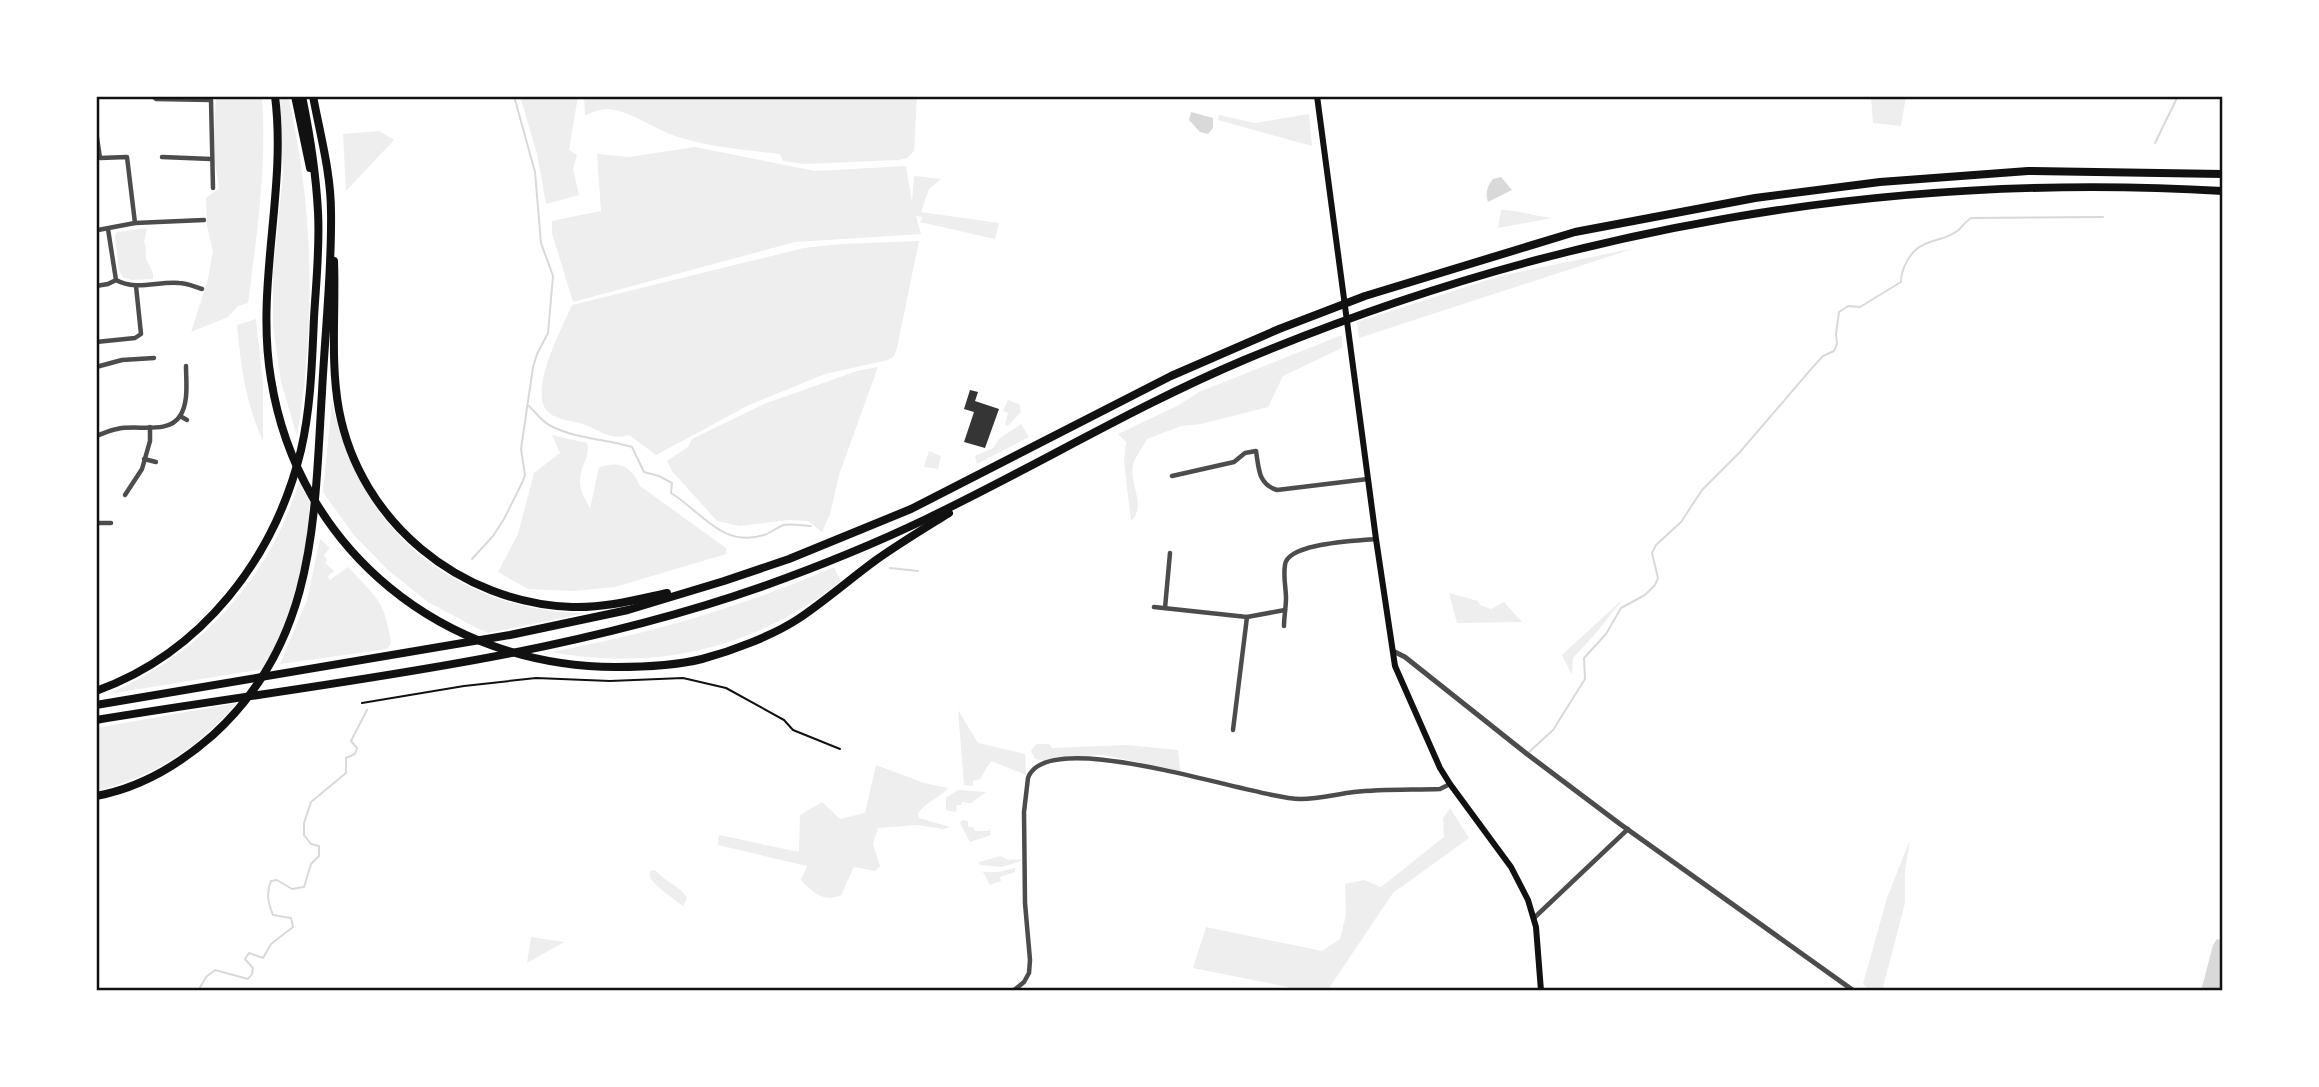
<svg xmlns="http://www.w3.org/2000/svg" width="2319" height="1087" font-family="Manrope,sans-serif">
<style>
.green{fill:#eee}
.water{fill:#d9d9d9}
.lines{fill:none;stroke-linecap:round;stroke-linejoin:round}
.stream{stroke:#d9d9d9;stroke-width:2}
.building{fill:#353535}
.path{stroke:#111;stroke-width:2}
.minor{stroke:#4c4c4c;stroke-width:4.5}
.tertiary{stroke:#4c4c4c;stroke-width:5}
.secondary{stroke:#111;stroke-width:6}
.motorway{stroke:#111;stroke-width:8}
.neatline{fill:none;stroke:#111;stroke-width:2.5}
</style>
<rect width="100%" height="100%" fill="#fff"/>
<g class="green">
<path d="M 216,96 L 262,96 C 267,166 257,234 248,303 L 238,306 L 228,317 L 191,332 L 208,279 L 213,251 L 207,226 L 206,198 L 219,188 L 213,151 Z"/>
<path d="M 280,96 L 288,96 C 314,209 316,322 297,436 L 281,382 L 273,327 L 273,273 L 283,174 Z"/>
<path d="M 520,96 L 578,96 L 569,150 L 577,155 L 573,169 L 579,195 L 546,204 L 537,154 Z"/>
<path d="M 584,96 L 917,96 L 914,151 L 907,158 L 898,160 L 804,164 L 783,161 L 780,154 C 747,150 714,148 682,138 C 658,132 629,109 606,109 C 599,109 592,113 585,115 Z"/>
<path d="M 1871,96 L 1906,96 L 1901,126 L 1873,123 Z"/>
<path d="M 1309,114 L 1312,146 L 1218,120 L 1219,115 L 1255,123 Z"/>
<path d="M 379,131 L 394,140 L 346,191 L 343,134 Z"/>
<path d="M 695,147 L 815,171 L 906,166 L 912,202 L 914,176 L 941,179 L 929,189 L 921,212 L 999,223 L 995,239 L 920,222 L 922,217 L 916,216 L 921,234 L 795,242 L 573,302 L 552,233 L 552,221 L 601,211 L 597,154 L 629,157 Z"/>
<path d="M 1501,210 C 1518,210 1535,216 1552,218 L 1498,228 Z"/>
<path d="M 147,228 L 144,242 C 147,249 145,251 146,258 C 148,266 154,269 153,279 L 131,280 L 123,277 L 119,270 L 115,236 L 117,232 Z"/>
<path d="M 919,241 L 897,348 L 894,356 L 888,360 L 825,374 L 749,405 L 656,455 L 629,435 C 610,441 600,430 583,424 C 571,420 558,421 548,412 C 527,392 563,326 572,305 L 804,248 L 841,244 Z"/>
<path d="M 1635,248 L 1359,338 L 1357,322 L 1500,276 Z"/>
<path d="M 256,319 L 263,384 L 263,441 C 245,401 241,368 237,325 Z"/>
<path d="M 1342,335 L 1342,348 L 1283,376 L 1268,407 L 1201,424 L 1181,426 L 1147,439 C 1143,447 1135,457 1133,465 C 1129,483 1147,507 1131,521 L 1124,461 L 1126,442 L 1118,434 L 1179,405 L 1199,392 Z"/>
<path d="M 878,367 L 839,475 L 830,514 L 822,532 L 808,521 L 789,520 L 739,526 L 717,521 L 672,471 L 667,461 L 688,447 L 692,439 L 764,404 L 857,371 Z"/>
<path d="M 1008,400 L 1019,404 L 1021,412 L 1008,426 L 1005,425 L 1008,413 L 1003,411 Z"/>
<path d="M 332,401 C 357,529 456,612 586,613 L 488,633 L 473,626 L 428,602 L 388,570 L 353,534 L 323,492 Z"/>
<path d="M 1021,424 L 1029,437 L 977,464 L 975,456 L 993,448 L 999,439 Z"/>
<path d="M 552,435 L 587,443 C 591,457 579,467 580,482 C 580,492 586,500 590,509 L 599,467 C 619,461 631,465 640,486 L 726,548 L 726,554 L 615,587 L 573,591 L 528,589 L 498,572 L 518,534 L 534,473 L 560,453 Z"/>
<path d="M 929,451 L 941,456 L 938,469 L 924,467 Z"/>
<path d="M 299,482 L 310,501 L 307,537 L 301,572 L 286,622 L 264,669 L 108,694 C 202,653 269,579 299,482 Z"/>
<path d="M 320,539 L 330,548 L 324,555 L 327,560 L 325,563 L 334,571 L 328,576 L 330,580 L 348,567 C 376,597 385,601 391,643 L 387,649 L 280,664 L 307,600 Z"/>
<path d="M 834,567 L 841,581 C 758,647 657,672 552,652 C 650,634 743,607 834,567 Z"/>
<path d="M 1449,593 L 1478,601 L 1480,605 L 1491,609 L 1504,602 L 1522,622 L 1457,623 Z"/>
<path d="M 1624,598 L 1596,633 L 1573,658 L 1572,675 L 1562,655 Z"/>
<path d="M 237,703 C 196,749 157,775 96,791 L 96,728 Z"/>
<path d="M 958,710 L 978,743 L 1025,754 L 1026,775 L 991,761 L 980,779 L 973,781 L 973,786 L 964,785 Z"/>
<path d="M 1036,744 L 1049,744 L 1052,748 L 1128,745 L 1178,750 L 1180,771 L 1104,755 L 1056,757 L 1044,761 L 1035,759 L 1031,751 Z"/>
<path d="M 876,765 L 924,783 L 948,788 C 938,800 927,800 918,814 L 919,818 L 950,827 L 944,829 L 917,825 L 878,828 L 873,844 L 880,866 L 875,871 L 854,867 L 841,895 C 823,903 813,892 801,880 L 807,866 L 718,845 L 719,835 L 799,852 L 800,815 L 822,802 L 840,819 L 865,813 Z"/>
<path d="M 958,790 L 986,792 L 971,803 L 962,802 L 961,805 L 957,805 L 956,812 L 946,810 L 946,798 Z"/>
<path d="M 1450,808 L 1469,838 L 1393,893 L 1327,991 L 1286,991 L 1288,987 L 1193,968 L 1206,927 L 1322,951 L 1340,939 L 1346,915 L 1345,884 L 1364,880 L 1381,887 L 1444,837 L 1443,818 Z"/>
<path d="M 962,820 L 968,821 L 968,827 L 973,827 L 975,831 L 988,831 L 990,828 L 991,835 L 970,842 L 960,823 Z"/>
<path d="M 1910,840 L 1905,871 L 1905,903 L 1882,991 L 1871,991 L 1863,984 L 1887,898 Z"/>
<path d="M 1001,856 L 1008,860 L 1022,859 L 1021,861 L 1002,867 L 980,865 L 979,862 Z"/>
<path d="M 1015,868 L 1015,872 L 1000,877 L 1001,881 L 990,885 L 983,872 L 999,872 Z"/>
<path d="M 655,870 C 664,881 681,887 687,898 L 683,906 C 671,897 660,890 650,878 L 650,871 Z"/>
<path d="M 531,937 L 564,942 L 527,963 Z"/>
</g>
<g class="water">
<path d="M 1191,112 L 1213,118 L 1213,128 L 1208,134 L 1200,132 L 1189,120 Z"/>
<path d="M 1501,177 L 1512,190 L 1488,202 C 1485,194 1487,186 1493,179 Z"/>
<path d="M 2217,939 L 2223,941 L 2223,991 L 2201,991 L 2213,945 Z"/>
</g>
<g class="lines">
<g class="stream">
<path d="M 2155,143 L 2178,96"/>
<path d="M 529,406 C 535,412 542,421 549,425 C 575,439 605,439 632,447 L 644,472 L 659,476 L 672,483 L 671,493 C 702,512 722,548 764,535 C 771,533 777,527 784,525 C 792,523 803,526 811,526"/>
<path d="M 472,559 L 493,536 L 504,519 L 523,481 L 525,475 L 521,449 L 533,367 L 537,354 L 548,333 L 553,276 L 541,243 L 535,172 L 514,96"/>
<path d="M 890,568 L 918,571"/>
<path d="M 1528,753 L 1553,730 L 1585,679 L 1584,658 L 1606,634 L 1621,608 L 1645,595 L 1655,585 L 1658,578 L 1652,553 L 1656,545 L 1681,522 L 1702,490 L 1740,452 L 1812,368 L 1823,356 L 1834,351 L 1837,344 L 1836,334 L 1839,312 L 1848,306 L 1860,307 L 1901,282 C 1901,269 1910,251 1923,245 C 1932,240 1945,239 1954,233 C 1961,230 1964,222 1971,218 L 2103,217"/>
<path d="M 198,991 L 206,977 L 215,970 L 248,979 L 252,974 L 253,968 L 245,959 L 249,953 L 263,958 L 271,944 L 293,927 L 291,918 L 273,915 C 268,903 266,893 271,881 L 277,880 L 292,889 L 304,887 L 311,864 L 319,856 L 319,846 L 311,844 L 304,835 L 304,823 L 311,802 L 346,773 L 346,758 L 355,754 L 357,748 L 351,741 L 367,710"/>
</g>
</g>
<path class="building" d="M 970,390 L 978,392 L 975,401 L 999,409 L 985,448 L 964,442 L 974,412 L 964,409 Z"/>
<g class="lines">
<path class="path" d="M 362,703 L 464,686 L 536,678 L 610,681 L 683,678 L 726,688 L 784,720 L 793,730 L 840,749"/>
<g class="minor">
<path d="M 153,96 L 156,99 L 211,100 L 213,188"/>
<path d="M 96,131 L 100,158 L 127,157 L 135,223"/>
<path d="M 162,157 L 211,159"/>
<path d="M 108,229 L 116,280 C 136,291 158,281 179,283 C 187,283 195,287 202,289"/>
<path d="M 98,230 L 135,223 L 204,220"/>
<path d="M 96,286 L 108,284 L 116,280"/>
<path d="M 96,342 L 135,338 L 141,334 L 136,286"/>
<path d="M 96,367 L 122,360 L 154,358"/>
<path d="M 180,416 L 187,420"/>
<path d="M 96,436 C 103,434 110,430 117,429 C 136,424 168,435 180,416 C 189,402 186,381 186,366"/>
<path d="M 144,459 L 156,462"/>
<path d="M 1172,476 L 1234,462 L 1245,453 L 1256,451 C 1259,469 1258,484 1277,490 L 1368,479"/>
<path d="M 125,495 L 142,469 L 150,441 L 150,427"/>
<path d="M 96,523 L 111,523"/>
<path d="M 1154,607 L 1247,617 L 1285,610"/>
<path d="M 1165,608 L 1170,553"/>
<path d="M 1284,626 C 1284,617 1286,607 1286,598 C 1286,588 1283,576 1285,565 C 1287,543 1357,541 1376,539"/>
<path d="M 1233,730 L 1247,617"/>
<path d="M 1534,918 L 1628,829"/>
<path d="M 1013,991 L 1024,982 L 1029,973 L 1030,960 L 1025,903 L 1024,812 L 1028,778 C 1047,723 1258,800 1301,799 C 1319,799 1337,794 1354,792 C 1383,789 1411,790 1440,789 L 1450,784"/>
</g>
<path class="tertiary" d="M 1393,651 L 1405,657 L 1527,754 L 1620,824 L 1854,991"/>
<path class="secondary" d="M 1317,96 L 1376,539 L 1395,666 L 1440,768 L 1450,784 L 1511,867 L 1528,900 L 1536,927 L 1541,991"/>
<g class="motorway">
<path d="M 275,96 C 287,190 255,285 271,379 C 298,550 444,667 616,667 C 644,667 674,666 702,659 C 732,651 772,636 798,619 C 825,601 850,579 876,560 C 900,543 925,528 949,513"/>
<path d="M 295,96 L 310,168"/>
<path d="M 334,261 C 336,311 330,361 339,410 C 360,522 460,603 572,607 C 605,608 635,600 667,593"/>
<path d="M 96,691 C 202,653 275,558 301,450 C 311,407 312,362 314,318 C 316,283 320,247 318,212 C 316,173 310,135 302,96"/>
<path d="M 96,705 L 510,635 L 628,610 L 724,581 L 789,559 L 911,509 L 1171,376 L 1279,329 L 1365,296 L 1575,232 L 1755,198 L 1880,182 L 2028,171 L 2223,174"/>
<path d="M 96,720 C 319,683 547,662 761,587 C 817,567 872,545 926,519 C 1033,468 1135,406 1244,360 C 1556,229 1885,171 2223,191"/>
<path d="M 96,796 C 140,788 180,764 213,735 C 316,641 314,522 322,392 C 325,332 332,272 331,212 C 331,173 320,134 313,96"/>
</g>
</g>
<rect width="2319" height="1087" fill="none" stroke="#ffffff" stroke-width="196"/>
<rect x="98" y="98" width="2123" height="891" class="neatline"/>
</svg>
